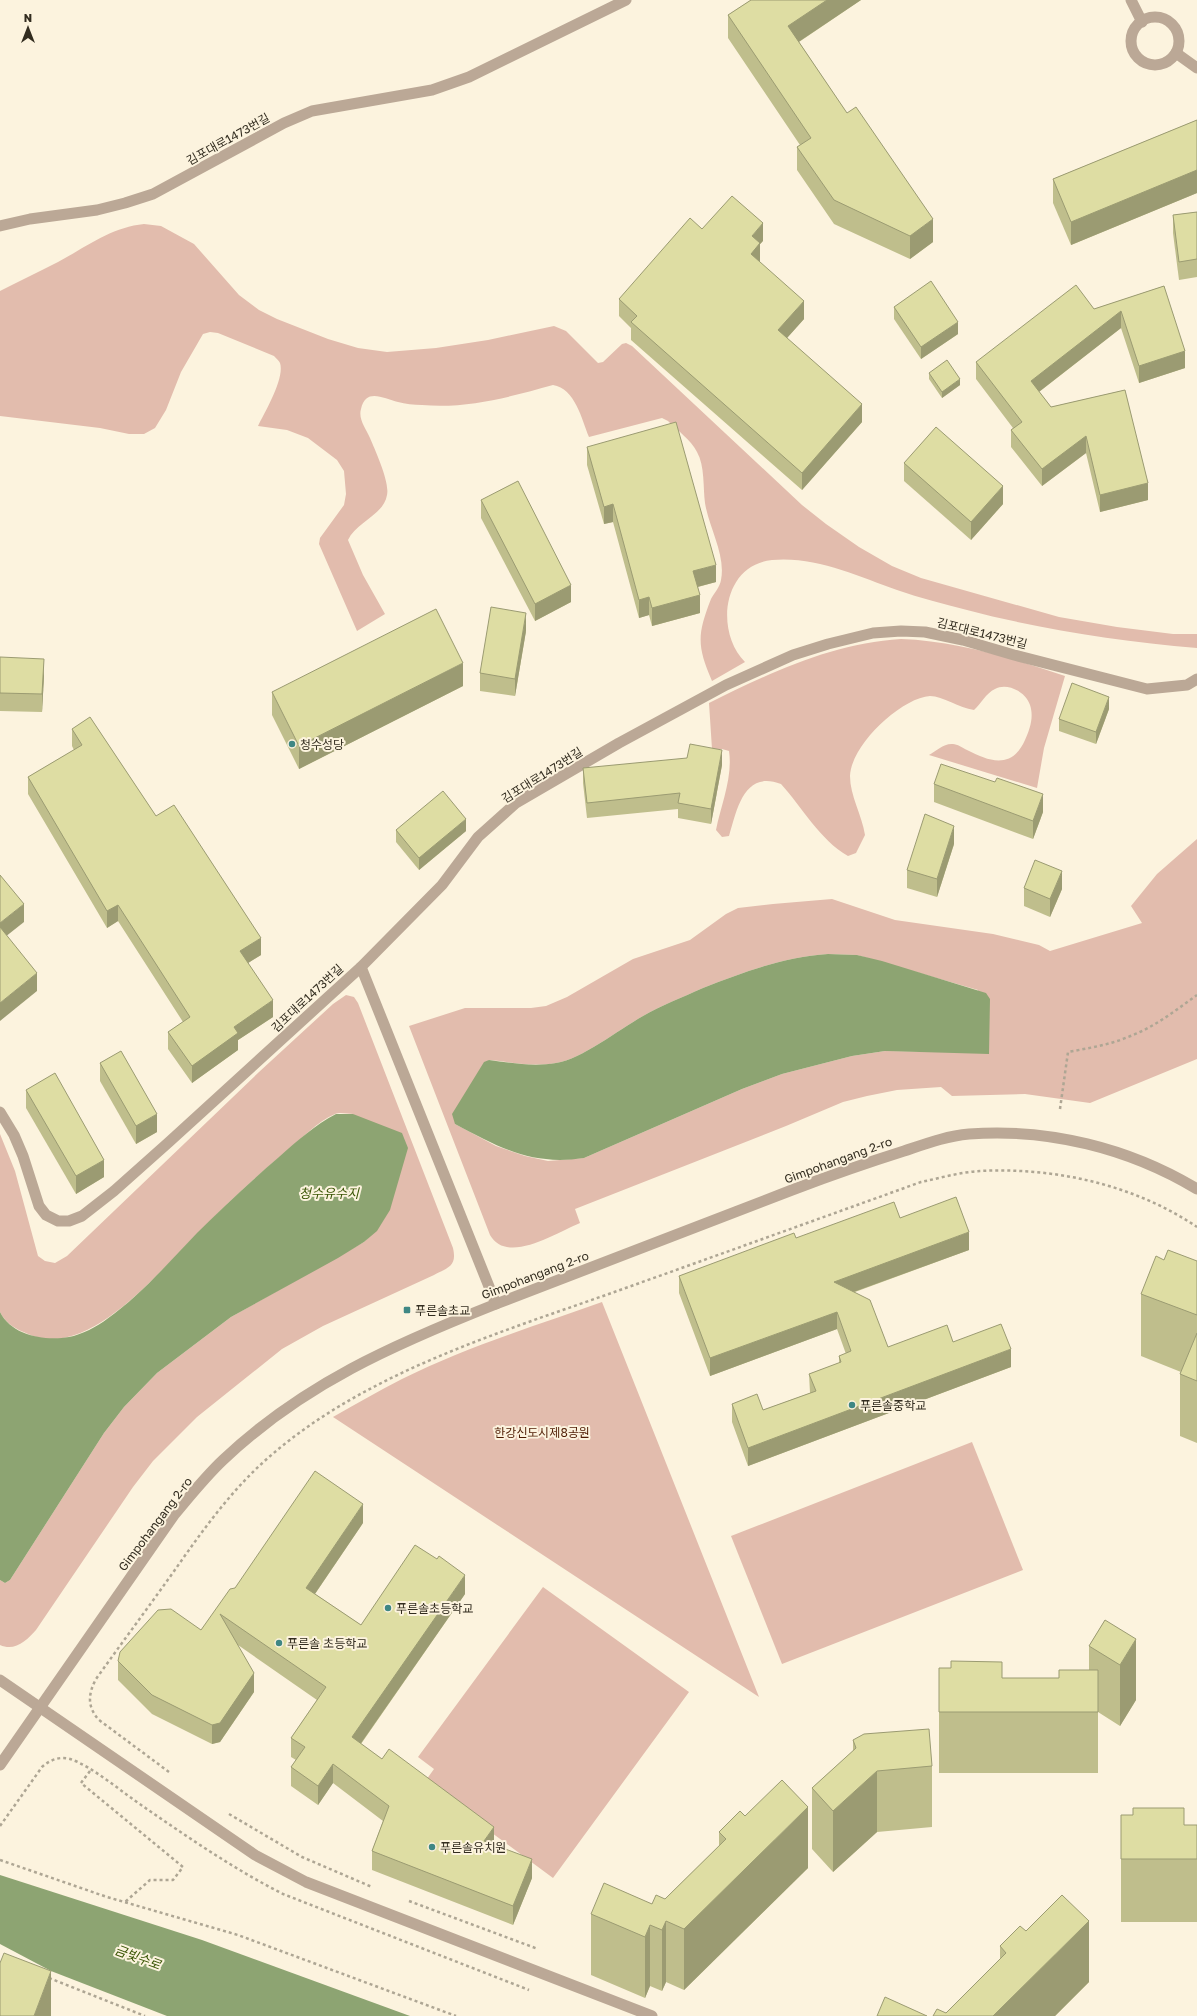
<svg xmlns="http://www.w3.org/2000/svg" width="1197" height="2016" font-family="'Golos Text','Noto Sans KR',sans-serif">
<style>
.green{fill:#e2bcad;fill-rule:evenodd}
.water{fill:#8da472}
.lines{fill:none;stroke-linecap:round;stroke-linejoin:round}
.path{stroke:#aea694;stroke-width:2.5;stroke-dasharray:3 3;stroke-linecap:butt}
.service{stroke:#bba896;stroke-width:11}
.minor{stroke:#bba896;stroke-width:11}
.tertiary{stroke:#bba896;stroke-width:11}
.wall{fill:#bfbe8c}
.shaded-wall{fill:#9b9b72}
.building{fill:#dedda3;stroke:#9b9b72}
.poi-dot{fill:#3f8784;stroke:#fcf3de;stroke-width:1.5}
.labels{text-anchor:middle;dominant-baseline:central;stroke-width:4;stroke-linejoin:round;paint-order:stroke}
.street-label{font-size:12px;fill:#322c1f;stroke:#fcf3de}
.poi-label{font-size:12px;fill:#322c1f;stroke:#fcf3de;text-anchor:start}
.park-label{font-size:12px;fill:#4e1b02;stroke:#fcf3de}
.water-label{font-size:13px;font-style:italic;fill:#385403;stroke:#fcf3de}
</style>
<rect width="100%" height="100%" fill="#fcf3de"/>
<g class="green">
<path d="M 144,224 L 161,226 L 194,244 L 239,295 L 259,310 L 277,319 L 328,339 L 358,348 L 387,352 L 436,348 L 488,340 L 554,326 L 566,331 L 598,363 L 603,362 L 622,344 L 626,343 L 632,346 L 802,505 L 826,524 L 859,547 L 892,566 L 921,578 L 1059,617 L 1117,627 L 1173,634 L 1197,634 L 1197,648 C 1119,641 1043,630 967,610 C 944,604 920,598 897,590 C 857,576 816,556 772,560 C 722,565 715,632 745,662 L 712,681 C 697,646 697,635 711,599 C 714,593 720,587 721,580 C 726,555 709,528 705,503 C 703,488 705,466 697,452 C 691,440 677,430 668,421 L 662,418 L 589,437 C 582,420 575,388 553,385 C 510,397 467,409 422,405 C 414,405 405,404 398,402 C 384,399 366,387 361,409 C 358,419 366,429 370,438 C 375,450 390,482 387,495 C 384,515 356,522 348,540 L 363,575 L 385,614 L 357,631 L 319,544 L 320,538 L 344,505 L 346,494 L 344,471 L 337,460 L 308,438 L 287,430 L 258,426 C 265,412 285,378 280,363 C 279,361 276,358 274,356 L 218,333 L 210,332 L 203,334 L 181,372 L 166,410 L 155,428 L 144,434 L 129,434 L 100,428 L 0,416 L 0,291 C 19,281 39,272 58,262 C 86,247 112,227 144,224 Z"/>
<path d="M 901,639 C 957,641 1012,658 1065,676 L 1044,748 L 1037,788 L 929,755 C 936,751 944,743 953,744 C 957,744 963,748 967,750 C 990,762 1012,769 1025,740 C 1030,729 1034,717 1030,705 C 1026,692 1007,682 995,689 C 986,693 981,704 974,710 C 959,708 943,696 930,696 C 901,698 851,745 850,776 C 850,796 862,815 865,835 L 856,853 L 848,856 C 820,840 802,807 781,784 C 744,770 737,809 729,836 L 722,837 L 716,830 C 721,805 733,777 729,751 L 722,749 L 712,749 L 709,703 C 769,673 833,643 901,639 Z"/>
<path d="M 1197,839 L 1197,1059 L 1090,1103 L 1025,1094 L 952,1096 L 941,1087 L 897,1090 L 867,1096 L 843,1102 L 786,1126 L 575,1209 L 580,1223 C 556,1233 507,1265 490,1235 L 409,1026 L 465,1008 L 531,1008 L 546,1006 L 567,997 L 633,959 L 690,940 L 726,914 L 738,908 L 773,904 L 832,899 L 895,920 L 993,934 L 1039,945 L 1050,951 L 1142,923 L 1131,906 L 1157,874 ZM 828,954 L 857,955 L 978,990 L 947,1052 L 885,1051 L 852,1056 L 782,1074 L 742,1089 L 584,1158 L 548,1161 L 525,1156 L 496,1146 L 455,1124 L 489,1060 C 511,1062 534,1067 556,1063 C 582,1059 618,1030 643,1016 C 662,1005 683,997 703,988 C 744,972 784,957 828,954 Z"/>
<path d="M 346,995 L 354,997 L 358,1003 L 453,1248 C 457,1266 449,1267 434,1275 L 323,1326 L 282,1349 L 197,1417 L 153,1461 L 133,1487 L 36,1630 C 27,1640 15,1652 0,1645 L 0,1580 L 5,1583 L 10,1580 L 104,1433 L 124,1407 L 157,1373 L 231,1317 L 364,1242 C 379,1229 389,1215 393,1196 L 353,1114 C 348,1114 340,1112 335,1114 C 317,1122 302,1138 287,1151 C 257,1175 229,1202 202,1229 C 163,1266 90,1362 28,1334 C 16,1329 6,1324 0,1312 L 0,1134 L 15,1171 L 38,1256 L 45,1261 L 55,1263 L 67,1256 L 259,1072 L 333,1004 Z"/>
<path d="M 602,1302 L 759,1697 L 333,1417 C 356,1404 378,1391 402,1379 C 466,1347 535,1326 602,1302 Z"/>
<path d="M 972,1442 L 1023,1570 L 782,1664 L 731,1536 Z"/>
<path d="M 543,1587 L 689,1692 L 553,1878 L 424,1783 L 434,1769 L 418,1757 Z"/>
</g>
<g class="water">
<path d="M 828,954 L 857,955 L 882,961 L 986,993 L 990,999 L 989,1054 L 885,1051 L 852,1056 L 782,1074 L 742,1089 L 584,1158 C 532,1166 500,1148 455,1124 L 452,1114 L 484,1062 L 489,1060 C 511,1063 534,1067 556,1063 C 582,1059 618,1030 643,1016 C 662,1005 683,997 703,988 C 744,972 784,957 828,954 Z"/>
<path d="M 336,1114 L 353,1114 L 402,1133 L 408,1148 L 390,1210 L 377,1231 L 364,1242 L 338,1258 L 231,1317 L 157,1373 L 124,1407 L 104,1433 L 10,1580 L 5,1583 L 0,1580 L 0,1312 C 12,1336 45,1341 69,1337 C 81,1335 98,1326 107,1319 C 141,1295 168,1263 197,1233 C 223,1207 251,1181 279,1157 C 297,1141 315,1125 336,1114 Z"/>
<path d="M 0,1875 L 202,1940 L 410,2016 L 167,2016 L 51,1971 L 0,1944 Z"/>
</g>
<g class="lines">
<g class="path">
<path d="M 1060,1109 L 1068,1052 C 1089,1048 1109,1045 1128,1037 C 1153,1028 1175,1011 1197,995"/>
<path d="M 90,1771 L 81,1783 L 183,1867 L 173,1880 L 150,1880 L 125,1902"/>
<path d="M 169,1772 L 99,1720 C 87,1707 88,1694 96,1679 C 121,1644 147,1609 172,1574 C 198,1537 224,1500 256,1469 C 353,1376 496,1334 620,1290 C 721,1254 821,1218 921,1182 C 940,1178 961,1172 980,1171 C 1055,1167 1135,1185 1197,1227"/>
<path d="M 229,1814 L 302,1857 L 372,1887"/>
<path d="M 0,1826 L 42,1767 C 50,1760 59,1756 70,1759 C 92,1766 123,1793 144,1807 C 189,1838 234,1869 283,1894 L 529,1990"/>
<path d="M 0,1860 L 107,1897 L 238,1935 L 456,2016"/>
<path d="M 409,1901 L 538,1949"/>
<path d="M 49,1978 L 145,2016"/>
</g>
<g class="service">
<path d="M 1131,0 L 1142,22"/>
<circle cx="1155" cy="41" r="24"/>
<path d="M 1176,53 L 1197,68"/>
<path d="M 0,226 L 30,219 L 97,210 L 125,203 L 153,194 L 284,123 L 312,111 L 432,90 L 469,77 L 626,0"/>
<path d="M 361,967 L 496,1304"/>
<path d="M 0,1112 L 14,1135 L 23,1156 L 39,1206 L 46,1215 L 58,1221 L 69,1221 L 82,1216 L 114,1191 L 169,1142 L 361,967 L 442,885 L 478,837 L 516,803 L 619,743 L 726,685 L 793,655 L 828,644 L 873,633 L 901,631 L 925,632 L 963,640 L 1014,655 L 1147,689 L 1187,685 L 1197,679"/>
</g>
<path class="minor" d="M 0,1680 L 255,1855 L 306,1882 L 652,2016"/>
<path class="tertiary" d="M 0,1765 L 174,1515 C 190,1496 205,1477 223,1460 C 303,1384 395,1344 496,1304 C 594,1266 693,1228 792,1190 C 829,1176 866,1163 904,1151 C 925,1144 946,1136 969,1134 C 1048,1128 1129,1148 1197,1189"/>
</g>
<g class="wall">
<path d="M 751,0 L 861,0 L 799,42 L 933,242 L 910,259 L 834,224 L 797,170 L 797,147 L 800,145 L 728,38 L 728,15 Z"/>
<path d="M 1197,120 L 1197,193 L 1071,245 L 1053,203 L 1053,179 Z"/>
<path d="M 1197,212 L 1197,277 L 1179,280 L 1173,233 L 1173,215 Z"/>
<path d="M 763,241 L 760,244 L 760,262 L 804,319 L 787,338 L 862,422 L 802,490 L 631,340 L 631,328 L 619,316 L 619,299 Z"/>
<path d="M 1164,286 L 1185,368 L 1139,383 L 1121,328 L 1039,392 L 1051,407 L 1125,390 L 1148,500 L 1100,512 L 1086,453 L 1042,486 L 1011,447 L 1011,430 L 1013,428 L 976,379 L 976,362 L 1094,309 Z"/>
<path d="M 894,307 L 958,334 L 921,359 L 894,319 Z"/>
<path d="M 929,373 L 960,385 L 942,398 L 929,379 Z"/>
<path d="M 587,447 L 716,582 L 698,587 L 700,613 L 652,626 L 649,615 L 639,618 L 613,522 L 604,524 L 587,465 Z"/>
<path d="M 904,463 L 1003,504 L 971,540 L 904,481 Z"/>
<path d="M 481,500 L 571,602 L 535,621 L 481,518 Z"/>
<path d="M 526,631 L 515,696 L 480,691 L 480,673 Z"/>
<path d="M 0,657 L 44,676 L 42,712 L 0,711 Z"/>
<path d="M 463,686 L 299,769 L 272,715 L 272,692 Z"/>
<path d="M 1109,709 L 1096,744 L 1059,731 L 1059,719 Z"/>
<path d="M 72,729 L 156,816 L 261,955 L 248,963 L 273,1017 L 238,1040 L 238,1050 L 192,1083 L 168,1049 L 168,1032 L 183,1022 L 118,921 L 107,928 L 28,794 L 28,777 L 74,750 L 72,746 Z"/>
<path d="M 722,765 L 711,824 L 678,818 L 678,809 L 587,818 L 583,783 L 583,768 Z"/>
<path d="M 934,784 L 1043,812 L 1033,839 L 934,802 Z"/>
<path d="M 396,830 L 466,831 L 419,870 L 396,842 Z"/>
<path d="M 954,844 L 937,897 L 907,888 L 907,870 Z"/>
<path d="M 1024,888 L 1062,889 L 1050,917 L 1024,906 Z"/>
<path d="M 100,1063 L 157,1132 L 136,1144 L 100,1081 Z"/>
<path d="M 26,1090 L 104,1177 L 76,1194 L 26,1108 Z"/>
<path d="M 900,1218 L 969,1250 L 855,1292 L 888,1347 L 953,1342 L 1011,1367 L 748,1466 L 732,1422 L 732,1404 L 763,1410 L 810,1393 L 809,1374 L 839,1363 L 839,1356 L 846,1354 L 837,1329 L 710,1376 L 679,1293 L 679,1276 L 796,1238 Z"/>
<path d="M 1164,1260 L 1197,1261 L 1197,1443 L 1180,1436 L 1180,1374 L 1181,1372 L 1141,1356 L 1141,1294 Z"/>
<path d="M 363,1523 L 315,1594 L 361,1625 L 465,1594 L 361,1744 L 494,1845 L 532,1878 L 513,1925 L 372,1870 L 372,1851 L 383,1821 L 333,1783 L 318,1805 L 291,1786 L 291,1767 L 296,1760 L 291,1757 L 291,1738 L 317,1700 L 238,1645 L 254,1692 L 220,1742 L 212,1744 L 152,1714 L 118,1680 L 118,1661 L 201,1630 L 235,1588 Z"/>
<path d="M 1105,1620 L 1136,1700 L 1120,1726 L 1098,1712 L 1098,1773 L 939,1773 L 939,1668 L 1002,1678 L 1059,1678 L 1089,1670 L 1089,1646 Z"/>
<path d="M 853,1740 L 932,1766 L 932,1827 L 877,1832 L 833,1872 L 812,1849 L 812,1788 L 853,1751 Z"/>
<path d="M 1121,1815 L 1184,1825 L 1197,1825 L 1197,1922 L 1121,1922 Z"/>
<path d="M 745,1816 L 808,1868 L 684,1990 L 666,1982 L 662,1991 L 650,1986 L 645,1998 L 591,1975 L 591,1914 L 652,1904 L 665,1899 L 719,1846 L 719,1832 Z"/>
<path d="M 1026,1931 L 1089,1982 L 1055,2016 L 933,2016 L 946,2013 L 1000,1960 L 1000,1946 Z"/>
</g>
<g class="shaded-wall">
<path d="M 827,0 L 861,0 L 788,49 L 788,26 Z"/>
<path d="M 1197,170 L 1197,193 L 1071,245 L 1071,222 Z"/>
<path d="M 933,219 L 933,242 L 910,259 L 910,236 Z"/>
<path d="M 763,223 L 763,241 L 760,244 L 760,261 L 751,271 L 752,236 Z"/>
<path d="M 804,301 L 804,319 L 778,348 L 778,330 Z"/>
<path d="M 1121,311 L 1121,328 L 1031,398 L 1031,381 Z"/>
<path d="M 958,322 L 958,334 L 921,359 L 921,347 Z"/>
<path d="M 1185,351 L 1185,368 L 1139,383 L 1139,366 Z"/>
<path d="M 960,379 L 960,385 L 942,398 L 942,392 Z"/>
<path d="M 862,404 L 862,422 L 802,490 L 802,473 Z"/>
<path d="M 1086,436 L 1086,453 L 1042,486 L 1042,469 Z"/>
<path d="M 1148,483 L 1148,500 L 1100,512 L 1100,495 Z"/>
<path d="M 1003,486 L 1003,504 L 971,540 L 971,522 Z"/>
<path d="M 613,504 L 613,522 L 604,524 L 604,507 Z"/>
<path d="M 716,565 L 716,582 L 693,588 L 693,571 Z"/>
<path d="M 571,585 L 571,602 L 535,621 L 535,604 Z"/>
<path d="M 700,595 L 700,613 L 652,626 L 652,608 Z"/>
<path d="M 649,597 L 649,615 L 639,618 L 639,600 Z"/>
<path d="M 526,613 L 526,631 L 515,696 L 515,679 Z"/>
<path d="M 44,659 L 44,676 L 42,712 L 42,694 Z"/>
<path d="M 463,663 L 463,686 L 299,769 L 299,746 Z"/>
<path d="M 1109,697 L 1109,709 L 1096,744 L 1096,732 Z"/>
<path d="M 722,750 L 722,765 L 711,824 L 711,809 Z"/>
<path d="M 1043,794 L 1043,812 L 1033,839 L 1033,821 Z"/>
<path d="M 466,819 L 466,831 L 419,870 L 419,858 Z"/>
<path d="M 954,826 L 954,844 L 937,897 L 937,879 Z"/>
<path d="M 1062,871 L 1062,889 L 1050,917 L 1050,899 Z"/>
<path d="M 24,904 L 24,922 L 0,941 L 0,923 Z"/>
<path d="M 118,905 L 118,921 L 107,928 L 107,911 Z"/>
<path d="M 261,938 L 261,955 L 240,968 L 240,951 Z"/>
<path d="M 37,973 L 37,991 L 0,1021 L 0,1003 Z"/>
<path d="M 273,1000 L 273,1017 L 238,1040 L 238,1050 L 192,1083 L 192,1066 L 234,1027 Z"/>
<path d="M 157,1114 L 157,1132 L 136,1144 L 136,1126 Z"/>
<path d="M 104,1160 L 104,1177 L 76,1194 L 76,1176 Z"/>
<path d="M 969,1232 L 969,1250 L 834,1299 L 834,1282 Z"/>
<path d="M 837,1312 L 837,1329 L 710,1376 L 710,1358 Z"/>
<path d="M 1011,1349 L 1011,1367 L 748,1466 L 748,1448 Z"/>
<path d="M 363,1504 L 363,1523 L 306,1607 L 306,1588 Z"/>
<path d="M 465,1575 L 465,1594 L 352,1756 L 352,1737 Z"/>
<path d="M 1136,1639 L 1136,1700 L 1120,1726 L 1120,1665 Z"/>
<path d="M 254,1673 L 254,1692 L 220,1742 L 212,1744 L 212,1725 Z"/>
<path d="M 333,1764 L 333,1783 L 318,1805 L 318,1786 Z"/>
<path d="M 877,1771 L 877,1832 L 833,1872 L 833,1811 Z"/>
<path d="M 808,1807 L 808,1868 L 684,1990 L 684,1929 Z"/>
<path d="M 494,1827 L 494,1846 L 484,1841 Z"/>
<path d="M 532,1859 L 532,1878 L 513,1925 L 513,1906 Z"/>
<path d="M 666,1921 L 666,1982 L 662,1991 L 662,1930 Z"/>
<path d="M 1089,1921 L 1089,1982 L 1055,2016 L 993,2016 Z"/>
<path d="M 650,1925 L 650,1986 L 645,1998 L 645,1937 Z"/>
<path d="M 51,1971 L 51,2016 L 34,2016 Z"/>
</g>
<g class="building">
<path d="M 751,0 L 827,0 L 788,26 L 847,113 L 856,107 L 933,219 L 910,236 L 834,200 L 797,147 L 811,138 L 728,15 Z"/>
<path d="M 1197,120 L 1197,170 L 1071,222 L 1053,179 Z"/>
<path d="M 732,196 L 763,223 L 752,236 L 760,243 L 751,254 L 804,301 L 778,330 L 862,404 L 802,473 L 631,322 L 637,316 L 619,299 L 690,218 L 702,229 Z"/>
<path d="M 1197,212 L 1197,259 L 1179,262 L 1173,215 Z"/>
<path d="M 931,281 L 958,322 L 921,347 L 894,307 Z"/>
<path d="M 1076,285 L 1094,309 L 1164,286 L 1185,351 L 1139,366 L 1121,311 L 1031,381 L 1051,407 L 1125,390 L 1148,483 L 1100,495 L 1086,436 L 1042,469 L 1011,430 L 1022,422 L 976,362 Z"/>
<path d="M 947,360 L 960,379 L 942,392 L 929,373 Z"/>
<path d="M 676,422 L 716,565 L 693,571 L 700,595 L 652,608 L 649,597 L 639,600 L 613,504 L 604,507 L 587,447 Z"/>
<path d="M 936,427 L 1003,486 L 971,522 L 904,463 Z"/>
<path d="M 518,481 L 571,585 L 535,604 L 481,500 Z"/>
<path d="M 491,607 L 526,613 L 515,679 L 480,673 Z"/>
<path d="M 436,609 L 463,663 L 299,746 L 272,692 Z"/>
<path d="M 0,657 L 44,659 L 42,694 L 0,693 Z"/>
<path d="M 1072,683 L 1109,697 L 1096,732 L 1059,719 Z"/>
<path d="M 90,717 L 156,816 L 174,805 L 261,938 L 240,951 L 273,1000 L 234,1027 L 238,1033 L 192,1066 L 168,1032 L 190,1017 L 118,905 L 107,911 L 28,777 L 82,745 L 72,729 Z"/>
<path d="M 690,744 L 722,750 L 711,809 L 678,803 L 680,793 L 587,803 L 583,768 L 687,758 Z"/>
<path d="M 941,764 L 995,782 L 997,778 L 1043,794 L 1033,821 L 934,784 Z"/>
<path d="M 443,791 L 466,819 L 419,858 L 396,830 Z"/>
<path d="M 925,814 L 954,826 L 937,879 L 907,870 Z"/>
<path d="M 1035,860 L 1062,871 L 1050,899 L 1024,888 Z"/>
<path d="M 0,875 L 24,904 L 0,923 Z"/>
<path d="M 0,927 L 37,973 L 0,1003 Z"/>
<path d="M 121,1051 L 157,1114 L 136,1126 L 100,1063 Z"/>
<path d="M 55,1073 L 104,1160 L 76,1176 L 26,1090 Z"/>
<path d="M 956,1197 L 969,1232 L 834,1282 L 870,1300 L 888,1347 L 947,1325 L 953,1342 L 1001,1324 L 1011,1349 L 748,1448 L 732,1404 L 757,1394 L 763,1410 L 816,1391 L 809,1374 L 841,1362 L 839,1356 L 851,1351 L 837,1312 L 710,1358 L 679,1276 L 794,1233 L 796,1238 L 894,1202 L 900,1218 Z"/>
<path d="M 1168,1250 L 1197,1261 L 1197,1315 L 1141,1294 L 1156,1256 L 1164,1260 Z"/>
<path d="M 1197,1333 L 1197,1381 L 1180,1374 Z"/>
<path d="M 315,1471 L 363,1504 L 306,1588 L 361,1625 L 415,1545 L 437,1559 L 439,1556 L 465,1575 L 352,1737 L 382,1759 L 389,1749 L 494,1827 L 484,1841 L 532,1859 L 513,1906 L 372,1851 L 389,1806 L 333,1764 L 318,1786 L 291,1767 L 305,1747 L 291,1738 L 326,1687 L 220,1614 L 254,1673 L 220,1723 L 212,1725 L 152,1695 L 118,1661 L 120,1652 L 158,1610 L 171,1609 L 201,1630 L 230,1589 L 235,1588 Z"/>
<path d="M 1105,1620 L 1136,1639 L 1120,1665 L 1089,1646 Z"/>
<path d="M 951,1661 L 1002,1662 L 1002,1678 L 1059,1678 L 1059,1670 L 1098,1670 L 1098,1712 L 939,1712 L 939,1668 L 951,1668 Z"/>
<path d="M 929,1729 L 932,1766 L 877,1771 L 833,1811 L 812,1788 L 856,1748 L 853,1740 L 864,1734 Z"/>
<path d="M 782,1780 L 808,1807 L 684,1929 L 666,1921 L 662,1930 L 650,1925 L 645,1937 L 591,1914 L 604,1883 L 652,1904 L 656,1895 L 665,1899 L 726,1839 L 719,1832 L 740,1811 L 745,1816 Z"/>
<path d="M 1133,1808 L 1184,1808 L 1184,1825 L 1197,1825 L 1197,1859 L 1121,1859 L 1121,1815 L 1133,1815 Z"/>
<path d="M 1062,1895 L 1089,1921 L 993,2016 L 933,2016 L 937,2009 L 946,2013 L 1006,1953 L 1000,1946 L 1020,1926 L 1026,1931 Z"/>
<path d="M 4,1953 L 51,1971 L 34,2016 L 0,2016 L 0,1963 Z"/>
<path d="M 885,1997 L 927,2016 L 877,2016 Z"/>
</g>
<g class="poi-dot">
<circle cx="292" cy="744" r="4"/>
<rect x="403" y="1306" width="8" height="8" rx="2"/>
<circle cx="852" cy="1405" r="4"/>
<circle cx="388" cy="1608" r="4"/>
<circle cx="279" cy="1643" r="4"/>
<circle cx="432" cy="1847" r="4"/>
</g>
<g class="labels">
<g class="street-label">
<text transform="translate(228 139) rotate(-29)">김포대로1473번길</text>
<text transform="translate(982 633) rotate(14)">김포대로1473번길</text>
<text transform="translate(542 775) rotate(-32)">김포대로1473번길</text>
<text transform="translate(307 998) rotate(-43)">김포대로1473번길</text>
<text transform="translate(838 1160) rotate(-20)">Gimpohangang 2-ro</text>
<text transform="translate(535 1275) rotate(-21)">Gimpohangang 2-ro</text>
<text transform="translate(155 1524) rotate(-53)">Gimpohangang 2-ro</text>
</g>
<g class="poi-label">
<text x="300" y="744">청수성당</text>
<text x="415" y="1310">푸른솔초교</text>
<text x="860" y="1405">푸른솔중학교</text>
<text x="396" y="1608">푸른솔초등학교</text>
<text x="287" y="1643">푸른솔 초등학교</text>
<text x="440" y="1847">푸른솔유치원</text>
</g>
<g class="park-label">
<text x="542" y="1432">한강신도시제8공원</text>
</g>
<g class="water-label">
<text x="329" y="1193">청수유수지</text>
<text transform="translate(138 1957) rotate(20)">금빛수로</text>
</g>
</g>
<g transform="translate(28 28)" stroke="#fcf3de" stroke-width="3" paint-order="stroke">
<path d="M0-3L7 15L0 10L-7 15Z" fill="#322c1f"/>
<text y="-6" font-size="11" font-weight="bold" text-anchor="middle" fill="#322c1f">N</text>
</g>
</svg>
